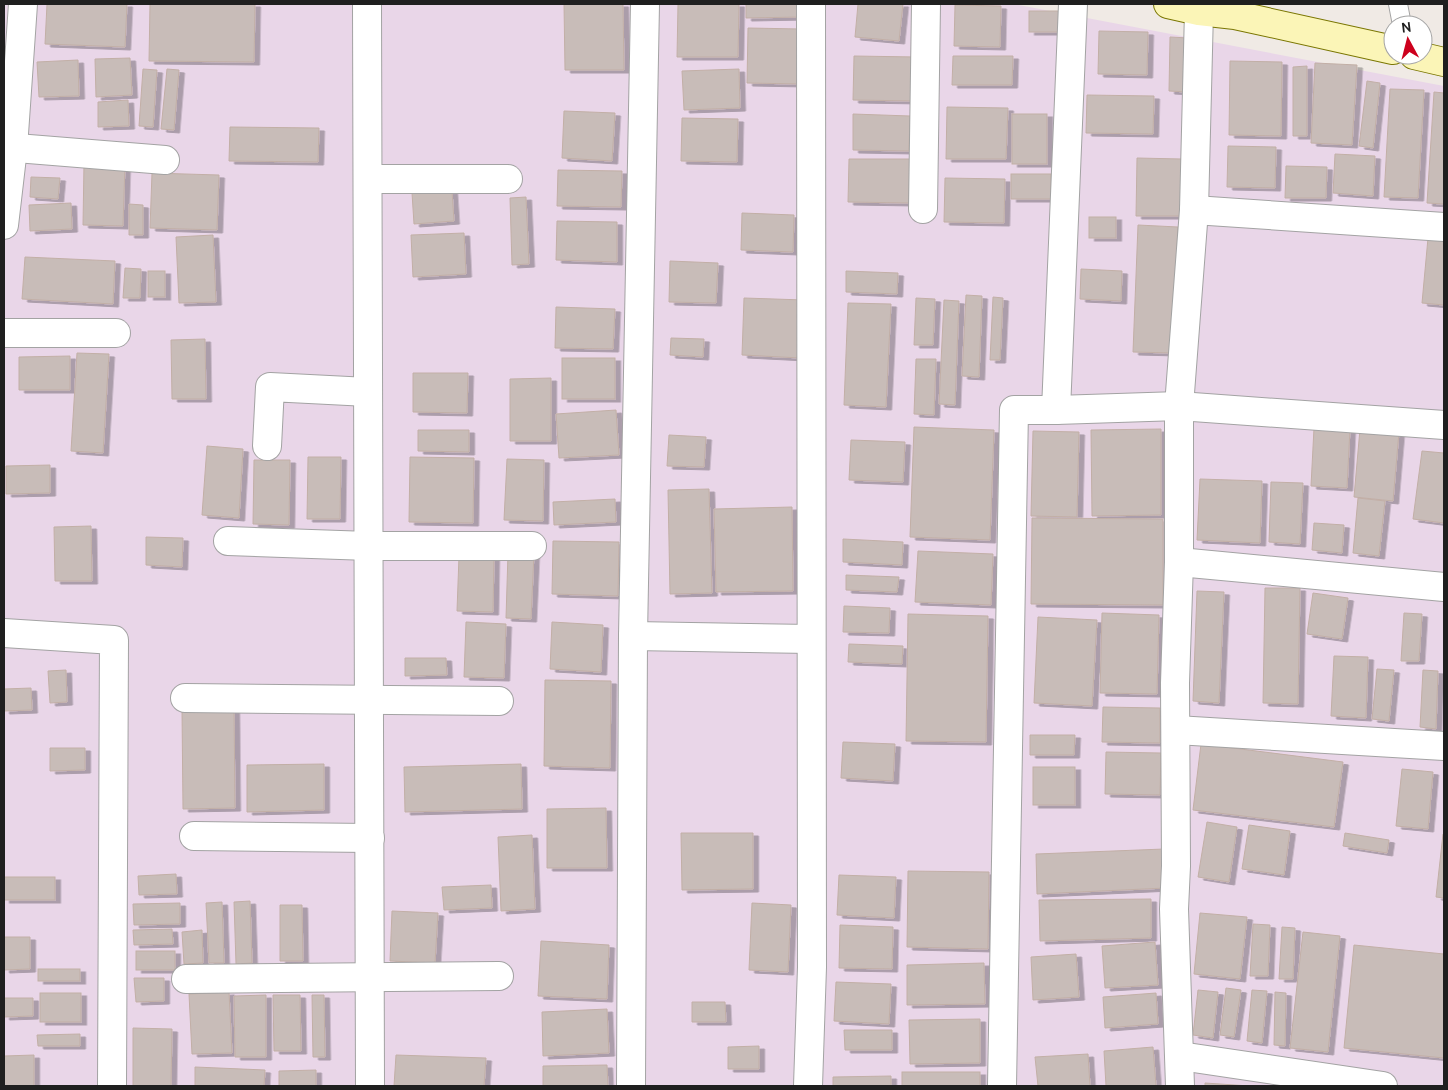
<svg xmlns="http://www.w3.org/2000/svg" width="1448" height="1090" font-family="Cabin,sans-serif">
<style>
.industrial{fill:#e9d6e8}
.building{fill:#c8bcb8;stroke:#c2afa6;filter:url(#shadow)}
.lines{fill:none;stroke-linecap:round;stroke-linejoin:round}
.lane-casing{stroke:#a3a3a3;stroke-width:20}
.street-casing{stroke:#a3a3a3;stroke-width:30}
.secondary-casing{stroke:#7a7602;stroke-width:30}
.lane{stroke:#fff;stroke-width:18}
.street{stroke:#fff;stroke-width:28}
.secondary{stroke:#fbf5b7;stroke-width:28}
</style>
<defs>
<filter id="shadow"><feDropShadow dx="5.5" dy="3" stdDeviation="0" flood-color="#0004"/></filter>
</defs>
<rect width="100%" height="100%" fill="#f0eae5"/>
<path class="industrial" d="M 4,4 L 1013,4 L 1444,86 L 1444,1086 L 4,1086 Z"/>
<g class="building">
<path d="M 47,4 L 127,4 L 125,47 L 45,44 Z"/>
<path d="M 150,4 L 255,4 L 254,62 L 149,61 Z"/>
<path d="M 564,4 L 623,4 L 624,70 L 565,70 Z"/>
<path d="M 678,4 L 739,4 L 738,57 L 677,57 Z"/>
<path d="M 746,4 L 801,4 L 801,17 L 746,18 Z"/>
<path d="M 858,4 L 903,4 L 899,41 L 855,37 Z"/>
<path d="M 955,5 L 1001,6 L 1000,47 L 954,46 Z"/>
<rect x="1029" y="11" width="38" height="21"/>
<path d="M 748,28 L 801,29 L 800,84 L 747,83 Z"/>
<path d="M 1099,31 L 1148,32 L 1147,75 L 1098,74 Z"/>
<path d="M 1170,37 L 1189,38 L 1188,92 L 1169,91 Z"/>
<path d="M 854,56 L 917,57 L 916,101 L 853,100 Z"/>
<path d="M 953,56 L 1013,56 L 1012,85 L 952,85 Z"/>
<path d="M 130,58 L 132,95 L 96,97 L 95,59 Z"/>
<path d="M 78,60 L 79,96 L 39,97 L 37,62 Z"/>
<path d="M 1230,61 L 1282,62 L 1281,136 L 1229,135 Z"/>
<path d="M 1315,63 L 1357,65 L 1352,145 L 1311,143 Z"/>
<path d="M 1307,66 L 1307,136 L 1293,136 L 1293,67 Z"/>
<path d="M 143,69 L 157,70 L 153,127 L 139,126 Z"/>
<path d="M 167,69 L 179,70 L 174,130 L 161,129 Z"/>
<path d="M 739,69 L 740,108 L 684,110 L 682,71 Z"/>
<path d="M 1367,81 L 1380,83 L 1373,148 L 1359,146 Z"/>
<path d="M 1390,89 L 1424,90 L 1418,198 L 1384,197 Z"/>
<path d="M 1434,92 L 1444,93 L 1444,204 L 1427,203 Z"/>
<path d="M 1087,95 L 1154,96 L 1153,134 L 1086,133 Z"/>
<path d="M 128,100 L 129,126 L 98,127 L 98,102 Z"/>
<path d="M 947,107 L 1008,108 L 1006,159 L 946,159 Z"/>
<path d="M 564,111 L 615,113 L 612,161 L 562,158 Z"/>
<path d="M 853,114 L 910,116 L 909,151 L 853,150 Z"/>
<rect x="1012" y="114" width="35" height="50"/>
<path d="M 682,118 L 738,119 L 737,162 L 681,161 Z"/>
<path d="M 230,127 L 319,128 L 318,162 L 229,161 Z"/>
<path d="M 1228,146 L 1276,147 L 1275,188 L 1227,187 Z"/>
<path d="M 1335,154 L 1375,156 L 1373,196 L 1333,193 Z"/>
<path d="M 1137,158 L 1182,159 L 1182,216 L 1136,216 Z"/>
<path d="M 849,159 L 910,159 L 909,203 L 848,202 Z"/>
<path d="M 84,163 L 125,164 L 123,226 L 83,225 Z"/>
<path d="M 1286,166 L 1327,167 L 1326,198 L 1285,198 Z"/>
<path d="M 558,170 L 622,171 L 621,207 L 557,206 Z"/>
<path d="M 152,173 L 219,175 L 217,230 L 150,228 Z"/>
<rect x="1011" y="174" width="40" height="25"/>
<path d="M 31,177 L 60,178 L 58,199 L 30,197 Z"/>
<path d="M 945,178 L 1005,179 L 1004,223 L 944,222 Z"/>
<path d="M 452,191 L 454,221 L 414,224 L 412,193 Z"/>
<path d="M 526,197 L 529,264 L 512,265 L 510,198 Z"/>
<path d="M 71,203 L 72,229 L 30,231 L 29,205 Z"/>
<path d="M 129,204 L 143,205 L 143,235 L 129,235 Z"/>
<path d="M 742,213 L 794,215 L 793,252 L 741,250 Z"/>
<rect x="1089" y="217" width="27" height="21"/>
<path d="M 557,221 L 617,222 L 617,262 L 556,260 Z"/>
<path d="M 1138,225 L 1178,227 L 1172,353 L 1133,352 Z"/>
<path d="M 464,233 L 466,274 L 413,277 L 411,235 Z"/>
<path d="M 213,235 L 216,302 L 179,303 L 176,237 Z"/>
<path d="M 1428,238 L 1444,239 L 1444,305 L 1422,303 Z"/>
<path d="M 25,257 L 115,261 L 113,304 L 22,299 Z"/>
<path d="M 670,261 L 718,263 L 716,303 L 669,302 Z"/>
<path d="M 125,268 L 141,269 L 140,298 L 123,298 Z"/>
<path d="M 1081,269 L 1122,271 L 1121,301 L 1080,299 Z"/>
<rect x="148" y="271" width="17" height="26"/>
<path d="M 846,271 L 898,273 L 897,294 L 846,292 Z"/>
<path d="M 966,295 L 982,296 L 979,377 L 962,376 Z"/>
<path d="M 993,297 L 1003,298 L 1000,360 L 990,360 Z"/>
<path d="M 744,298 L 804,300 L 801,358 L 742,355 Z"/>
<path d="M 916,298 L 935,299 L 933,345 L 914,345 Z"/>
<path d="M 944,300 L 959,301 L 955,405 L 939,404 Z"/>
<path d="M 848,303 L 891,304 L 886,407 L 844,405 Z"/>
<path d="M 556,307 L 615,309 L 613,349 L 555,348 Z"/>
<path d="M 671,338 L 704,339 L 703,357 L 670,355 Z"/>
<path d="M 205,339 L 206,399 L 172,399 L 171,340 Z"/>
<path d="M 77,353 L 109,354 L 103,453 L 71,451 Z"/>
<path d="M 70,356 L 70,390 L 19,390 L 19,357 Z"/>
<rect x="562" y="358" width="53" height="41"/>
<path d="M 916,359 L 936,359 L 934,415 L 914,414 Z"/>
<path d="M 413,373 L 468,373 L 467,413 L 413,412 Z"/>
<path d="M 551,378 L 551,441 L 510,441 L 510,379 Z"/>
<path d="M 616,410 L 619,455 L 559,458 L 556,414 Z"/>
<path d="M 914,427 L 994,430 L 990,540 L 910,537 Z"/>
<path d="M 1314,428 L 1350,429 L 1347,488 L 1311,486 Z"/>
<path d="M 1161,429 L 1161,515 L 1092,516 L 1091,430 Z"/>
<path d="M 1360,429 L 1399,432 L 1393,501 L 1354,497 Z"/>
<path d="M 418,430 L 469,430 L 469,452 L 418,451 Z"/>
<path d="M 1033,431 L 1079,432 L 1077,517 L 1031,516 Z"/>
<path d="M 669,435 L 706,437 L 704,467 L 667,466 Z"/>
<path d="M 851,440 L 905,442 L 903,482 L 849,480 Z"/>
<path d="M 207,446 L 243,449 L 239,518 L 202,515 Z"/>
<path d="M 1422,451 L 1444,453 L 1444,523 L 1413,519 Z"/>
<path d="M 308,457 L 341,457 L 340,519 L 307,519 Z"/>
<path d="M 410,457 L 474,458 L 473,523 L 409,522 Z"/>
<path d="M 507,459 L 544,460 L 543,521 L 504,520 Z"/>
<path d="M 254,460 L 290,460 L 289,525 L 253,524 Z"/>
<path d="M 50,465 L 50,493 L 6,494 L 6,466 Z"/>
<path d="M 1200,479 L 1262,481 L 1260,543 L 1197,540 Z"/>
<path d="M 1271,482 L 1303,483 L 1300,544 L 1269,542 Z"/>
<path d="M 709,489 L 712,593 L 670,594 L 668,490 Z"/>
<path d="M 1358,498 L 1385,501 L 1379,556 L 1353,553 Z"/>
<path d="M 615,499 L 616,522 L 554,525 L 553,502 Z"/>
<path d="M 792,507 L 793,591 L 716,592 L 714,509 Z"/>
<path d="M 1032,518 L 1163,519 L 1163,605 L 1031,604 Z"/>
<path d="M 1314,523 L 1344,525 L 1342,553 L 1312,550 Z"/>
<path d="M 91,526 L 92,581 L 55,581 L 54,527 Z"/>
<path d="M 146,537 L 183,538 L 182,567 L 146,565 Z"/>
<path d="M 843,539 L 903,542 L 902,565 L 843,562 Z"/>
<path d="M 553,541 L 619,542 L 618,596 L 552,594 Z"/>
<path d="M 918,551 L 993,554 L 991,605 L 915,602 Z"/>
<path d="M 508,553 L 534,553 L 531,619 L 506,618 Z"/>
<path d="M 459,556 L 494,557 L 493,612 L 457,611 Z"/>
<path d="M 846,575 L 899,577 L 897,592 L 846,590 Z"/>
<path d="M 1265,588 L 1300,588 L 1298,704 L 1263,703 Z"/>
<path d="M 1197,591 L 1224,592 L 1219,703 L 1193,701 Z"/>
<path d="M 1313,593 L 1348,598 L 1342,639 L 1307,634 Z"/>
<path d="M 844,606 L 890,608 L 889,633 L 843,632 Z"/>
<path d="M 1102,613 L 1159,615 L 1157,694 L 1100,693 Z"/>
<path d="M 1404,613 L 1422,614 L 1419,661 L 1401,661 Z"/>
<path d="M 908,614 L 988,616 L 986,742 L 906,741 Z"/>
<path d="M 1038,617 L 1097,620 L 1092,706 L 1034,703 Z"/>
<path d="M 466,622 L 506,624 L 504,678 L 464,677 Z"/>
<path d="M 552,622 L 603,625 L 601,672 L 550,669 Z"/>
<path d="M 849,644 L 903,646 L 902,664 L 848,662 Z"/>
<path d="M 1334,656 L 1368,657 L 1366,718 L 1331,716 Z"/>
<path d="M 405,658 L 446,658 L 447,675 L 405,676 Z"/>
<path d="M 1377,669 L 1394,670 L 1389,721 L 1372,719 Z"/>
<path d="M 66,670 L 67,702 L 50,703 L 48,671 Z"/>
<path d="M 1423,670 L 1438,671 L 1436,729 L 1420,727 Z"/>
<path d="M 545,680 L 611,681 L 610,768 L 544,766 Z"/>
<path d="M 31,688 L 32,710 L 4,711 L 4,689 Z"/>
<path d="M 1103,707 L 1160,708 L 1160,743 L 1102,742 Z"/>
<path d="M 234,709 L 235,808 L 183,809 L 182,710 Z"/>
<path d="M 1030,735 L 1075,735 L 1074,755 L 1030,755 Z"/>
<path d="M 843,742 L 895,744 L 893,781 L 841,778 Z"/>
<path d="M 1201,744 L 1343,762 L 1334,827 L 1193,810 Z"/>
<path d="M 50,748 L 85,748 L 85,770 L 50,771 Z"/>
<path d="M 1106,752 L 1161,753 L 1160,795 L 1105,794 Z"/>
<path d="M 324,764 L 324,810 L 247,812 L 247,765 Z"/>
<path d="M 521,764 L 522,809 L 405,812 L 404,767 Z"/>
<rect x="1033" y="767" width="42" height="38"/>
<path d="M 1402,769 L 1433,772 L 1428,829 L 1396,826 Z"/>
<path d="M 606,808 L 607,868 L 547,868 L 547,809 Z"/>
<path d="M 1207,822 L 1237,827 L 1229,882 L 1198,877 Z"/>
<path d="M 1249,825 L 1290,831 L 1284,875 L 1242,869 Z"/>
<path d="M 681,833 L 753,833 L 753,889 L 682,890 Z"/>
<path d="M 1345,833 L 1389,840 L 1387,853 L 1343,846 Z"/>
<path d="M 1443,834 L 1444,834 L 1444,898 L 1436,897 Z"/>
<path d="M 532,835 L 535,909 L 501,911 L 498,837 Z"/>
<path d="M 1164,849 L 1166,888 L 1037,894 L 1036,854 Z"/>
<path d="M 908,871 L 989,872 L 988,949 L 907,947 Z"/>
<path d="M 176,874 L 177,894 L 139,895 L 138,876 Z"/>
<path d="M 839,875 L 896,877 L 894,918 L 837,915 Z"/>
<rect x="4" y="877" width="51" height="23"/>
<path d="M 491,885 L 492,908 L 444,910 L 442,887 Z"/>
<path d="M 1151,899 L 1151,938 L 1040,941 L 1039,900 Z"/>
<path d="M 250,901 L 252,963 L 236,964 L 234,902 Z"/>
<path d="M 222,902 L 224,963 L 209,963 L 206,903 Z"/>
<path d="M 180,903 L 180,924 L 134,925 L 133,904 Z"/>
<path d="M 752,903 L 791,905 L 788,972 L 749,970 Z"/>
<path d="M 280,905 L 302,905 L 303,961 L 280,961 Z"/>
<path d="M 392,911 L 438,913 L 435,963 L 390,961 Z"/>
<path d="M 1200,913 L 1247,917 L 1240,979 L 1194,974 Z"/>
<path d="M 1253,924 L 1270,925 L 1268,976 L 1250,976 Z"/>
<path d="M 840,925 L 893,927 L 892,969 L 839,968 Z"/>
<path d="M 1282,927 L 1295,928 L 1293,979 L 1279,979 Z"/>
<path d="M 172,929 L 173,944 L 134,945 L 133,930 Z"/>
<path d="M 202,930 L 203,963 L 184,964 L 182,932 Z"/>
<path d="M 1303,932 L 1340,936 L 1328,1052 L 1290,1048 Z"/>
<path d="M 4,937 L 30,937 L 30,969 L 4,970 Z"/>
<path d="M 541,941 L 609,945 L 607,999 L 538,996 Z"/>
<path d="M 1155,942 L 1158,985 L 1105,988 L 1102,946 Z"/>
<path d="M 1354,945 L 1444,954 L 1444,1058 L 1344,1048 Z"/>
<rect x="136" y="951" width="39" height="19"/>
<path d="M 1076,954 L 1079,997 L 1033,1000 L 1031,957 Z"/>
<path d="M 984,963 L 985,1004 L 907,1005 L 907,965 Z"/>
<rect x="38" y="969" width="42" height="12"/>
<path d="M 134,978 L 164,978 L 164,1001 L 136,1002 Z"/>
<path d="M 836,982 L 891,984 L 889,1024 L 834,1021 Z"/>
<path d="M 1226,988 L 1241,990 L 1234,1037 L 1220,1035 Z"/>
<path d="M 1198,990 L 1218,992 L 1213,1038 L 1193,1035 Z"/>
<path d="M 1252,990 L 1267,991 L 1262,1043 L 1247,1041 Z"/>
<path d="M 229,992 L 232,1053 L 192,1054 L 189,994 Z"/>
<path d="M 1275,992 L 1286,993 L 1285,1046 L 1274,1045 Z"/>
<rect x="40" y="993" width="41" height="29"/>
<path d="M 1156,993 L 1158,1024 L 1105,1028 L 1103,997 Z"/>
<path d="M 266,995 L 266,1057 L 235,1057 L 234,996 Z"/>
<path d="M 273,995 L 300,995 L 301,1051 L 274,1051 Z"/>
<path d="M 312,995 L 324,995 L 325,1057 L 313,1057 Z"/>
<path d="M 4,998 L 33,998 L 33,1016 L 4,1017 Z"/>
<path d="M 692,1002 L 725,1002 L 726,1022 L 692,1022 Z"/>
<path d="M 607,1009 L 609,1053 L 543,1056 L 542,1012 Z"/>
<path d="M 980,1019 L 980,1063 L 910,1064 L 909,1020 Z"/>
<path d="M 133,1028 L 172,1029 L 171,1086 L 133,1086 Z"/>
<path d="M 844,1030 L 892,1030 L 892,1050 L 845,1050 Z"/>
<path d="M 80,1034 L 80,1046 L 38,1046 L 37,1035 Z"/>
<path d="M 759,1046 L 759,1069 L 728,1069 L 728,1047 Z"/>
<path d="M 1153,1047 L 1156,1086 L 1106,1086 L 1104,1051 Z"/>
<path d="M 1088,1054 L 1090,1086 L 1038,1086 L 1035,1057 Z"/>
<path d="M 34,1055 L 34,1086 L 4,1086 L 4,1056 Z"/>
<path d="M 396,1055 L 486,1058 L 484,1086 L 394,1086 Z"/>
<path d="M 607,1065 L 608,1086 L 543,1086 L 543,1066 Z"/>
<path d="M 195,1067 L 265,1070 L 264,1086 L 195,1086 Z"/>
<path d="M 316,1070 L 316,1086 L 279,1086 L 279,1071 Z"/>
<rect x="902" y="1072" width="78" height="14"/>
<path d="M 891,1076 L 891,1086 L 833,1086 L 833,1077 Z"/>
<path d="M 1205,1083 L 1250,1086 L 1205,1086 Z"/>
</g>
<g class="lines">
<defs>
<path id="lane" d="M 1398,4 L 1402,25"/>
<g id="street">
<path d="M 367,4 L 370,1086"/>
<path d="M 4,147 L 165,160"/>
<path d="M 368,179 L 508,179"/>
<path d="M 923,209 L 926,4"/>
<path d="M 1194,210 L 1444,227"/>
<path d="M 4,225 L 13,148 L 23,4"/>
<path d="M 4,333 L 116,333"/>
<path d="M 1056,410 L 1179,406 L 1444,425"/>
<path d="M 267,446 L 270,387 L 368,392"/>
<path d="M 228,541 L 369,546 L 532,546"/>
<path d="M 1179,562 L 1444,587"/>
<path d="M 4,633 L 114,640 L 112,1086"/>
<path d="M 633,636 L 811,639"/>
<path d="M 185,698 L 499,701"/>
<path d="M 1176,730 L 1444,746"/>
<path d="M 194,836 L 370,838"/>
<path d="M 186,979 L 499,976"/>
<path d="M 1180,1056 L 1383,1086"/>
<path d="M 631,1086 L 633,636 L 645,4"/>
<path d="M 808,1086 L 812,967 L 811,4"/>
<path d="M 1002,1086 L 1014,410 L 1056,410 L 1073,4"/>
<path d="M 1180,1086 L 1174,909 L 1176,866 L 1175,683 L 1179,562 L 1179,406 L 1194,210 L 1199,11"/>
</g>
<g id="secondary">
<path d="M 1168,4 L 1199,11 L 1235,15 L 1393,50"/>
<path d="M 1414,55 L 1444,62"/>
</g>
</defs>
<use href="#lane" class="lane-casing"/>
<use href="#street" class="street-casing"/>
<use href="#secondary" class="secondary-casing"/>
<use href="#lane" class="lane"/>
<use href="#street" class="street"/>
<use href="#secondary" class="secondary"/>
</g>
<rect width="1448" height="1090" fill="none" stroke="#1f1f1f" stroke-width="10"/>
<g transform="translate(1408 40) rotate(353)"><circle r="24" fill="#ffffff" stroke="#a5a5a5"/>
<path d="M0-4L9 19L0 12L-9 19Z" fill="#cd001d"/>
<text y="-8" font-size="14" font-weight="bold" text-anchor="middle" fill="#1f1f1f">N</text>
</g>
</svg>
